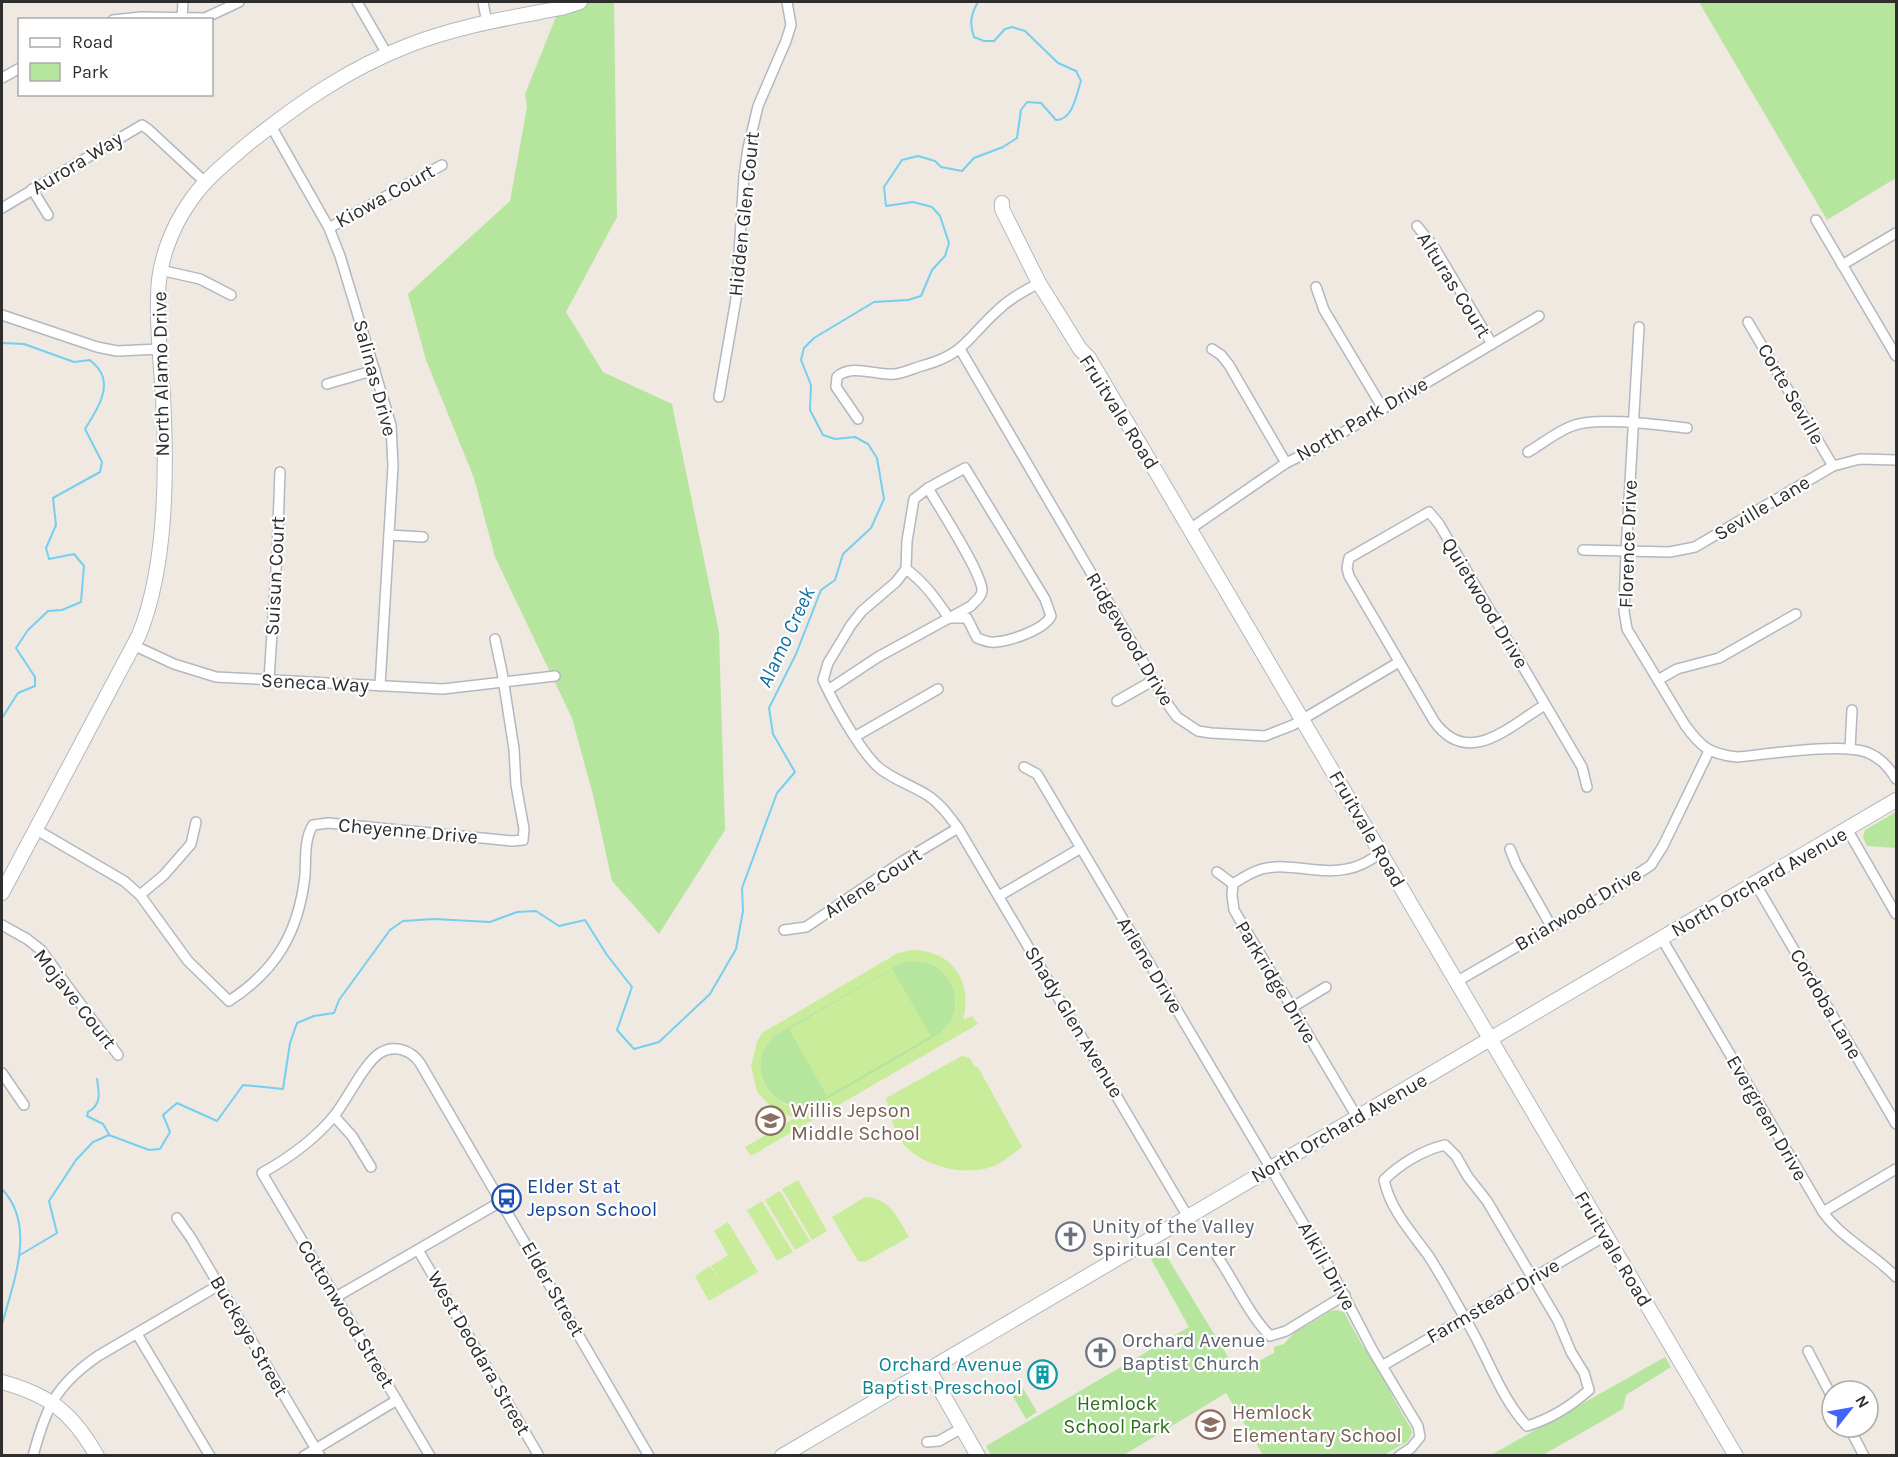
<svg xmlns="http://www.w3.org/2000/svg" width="1898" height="1457" font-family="Karla,sans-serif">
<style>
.green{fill:#b6e59e}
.pitch{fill:#c9ec9a;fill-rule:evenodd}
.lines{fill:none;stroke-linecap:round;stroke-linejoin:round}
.stream{stroke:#75cff0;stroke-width:2}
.street-casing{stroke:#b4b7c1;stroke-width:12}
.secondary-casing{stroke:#b4b7c1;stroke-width:16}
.street{stroke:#fff;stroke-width:9}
.secondary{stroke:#fff;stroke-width:14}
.labels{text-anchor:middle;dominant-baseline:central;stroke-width:4.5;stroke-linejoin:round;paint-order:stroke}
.street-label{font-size:20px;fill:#2e2e2e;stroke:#fff}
.education-label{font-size:20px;fill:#785e54;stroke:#fff;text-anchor:start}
.transit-label{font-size:20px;fill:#164399;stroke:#fff;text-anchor:start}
.worship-label{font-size:20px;fill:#5b616d;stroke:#fff;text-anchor:start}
.culture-label{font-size:20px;fill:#0d838f;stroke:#fff;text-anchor:end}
.park-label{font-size:20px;fill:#2c6e1b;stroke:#fff}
.water-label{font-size:21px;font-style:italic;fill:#0d6fa3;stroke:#fff}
</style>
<rect width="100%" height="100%" fill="#efe9e1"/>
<g class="green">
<path d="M 562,2 L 614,2 L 617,217 L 566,312 L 603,372 L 672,404 L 719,632 L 725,830 L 659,934 L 612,881 L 593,795 L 572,718 L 495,557 L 474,478 L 426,360 L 408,294 L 510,201 L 527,107 L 525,94 Z"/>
<path d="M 1699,2 L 1896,2 L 1896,178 L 1827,220 Z"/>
<path d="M 1896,812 L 1896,848 L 1867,846 L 1863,837 L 1865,830 Z"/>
<path d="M 904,961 C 911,962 921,960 928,963 C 950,969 962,998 952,1019 C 950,1024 944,1029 940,1034 L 816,1106 C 770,1117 739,1061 778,1033 Z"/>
<path d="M 1164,1252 L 1238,1373 L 1274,1353 L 1274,1347 L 1284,1344 L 1294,1333 L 1331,1311 L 1338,1310 L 1344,1312 L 1362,1345 L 1370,1354 L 1387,1382 L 1391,1394 L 1410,1427 L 1412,1432 L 1408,1441 L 1384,1455 L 1263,1455 L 1226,1393 L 1124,1455 L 991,1455 L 986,1446 L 1189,1327 L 1151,1259 Z"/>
<path d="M 1665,1357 L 1671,1367 L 1626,1395 L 1623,1409 L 1543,1455 L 1491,1455 Z"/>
<path d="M 1023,1388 L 1037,1412 L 1026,1419 L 1012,1395 Z"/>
</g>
<g class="pitch">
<path d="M 912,950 C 953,950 973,982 963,1020 L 972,1016 L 978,1024 L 751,1156 L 745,1147 L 795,1118 L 773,1109 L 757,1092 L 751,1066 L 757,1042 L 762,1033 L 898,953 ZM 904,961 C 911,962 921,960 928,963 C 950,969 962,998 952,1019 C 950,1024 944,1029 940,1034 L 816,1106 C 770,1119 740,1061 778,1033 Z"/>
<path d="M 892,969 L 931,1036 L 827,1096 L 789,1029 Z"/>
<path d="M 962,1056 L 970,1058 L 974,1066 L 978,1067 L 1022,1147 C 1012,1154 1002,1163 991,1167 C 964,1177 918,1165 902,1142 C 893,1130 890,1112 886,1098 Z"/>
<path d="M 798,1180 L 827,1231 L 812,1240 L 782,1189 Z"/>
<path d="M 780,1191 L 810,1241 L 795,1250 L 765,1200 Z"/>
<path d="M 865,1197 C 890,1198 898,1218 909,1237 L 865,1262 L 858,1261 L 832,1217 Z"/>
<path d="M 762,1201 L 793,1252 L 777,1261 L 747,1210 Z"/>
<path d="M 728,1222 L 758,1272 L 709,1301 L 695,1276 L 710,1266 L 723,1286 L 711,1266 L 728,1255 L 714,1231 Z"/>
</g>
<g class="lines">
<g class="stream">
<path d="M 2,343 L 24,344 L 74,362 L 90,360 C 93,363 98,367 100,371 C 112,390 94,414 85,429 L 102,462 L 100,472 L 53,498 L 56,525 L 46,548 L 49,559 L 74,554 L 84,566 L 81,602 L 62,610 L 48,611 L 28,630 L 16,648 L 35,677 L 35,686 L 18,693 L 2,718"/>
<path d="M 97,1079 C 99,1092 102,1105 88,1112 L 87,1116 L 103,1124 L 109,1134"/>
<path d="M 2,1189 C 37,1226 13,1282 2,1325"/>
<path d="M 20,1255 L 57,1233 L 49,1201 L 76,1160 L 93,1142 L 109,1135 L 149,1150 L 160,1149 L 170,1132 L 163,1115 L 177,1103 L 217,1121 L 243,1085 L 283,1089 L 290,1043 L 297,1023 L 314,1016 L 334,1013 L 339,1000 L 390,930 L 403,921 L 434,919 L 490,922 L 517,912 L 536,911 L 559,926 L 585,920 L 607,955 L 632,987 L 617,1030 L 634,1049 L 659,1042 L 710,994 L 736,949 L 743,911 L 742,888 L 777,793 L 795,772 L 773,734 L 769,708 L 796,654 L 821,590 L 835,580 L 843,554 L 871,528 L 884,499 L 877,458 L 868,444 L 855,437 L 835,439 L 823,435 L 810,410 L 811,385 L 801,360 L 804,348 L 814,338 L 874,302 L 908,300 L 921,296 L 932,270 L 945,256 L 949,243 L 940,216 L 932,207 L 913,202 L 886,206 L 884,187 L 902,160 L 918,156 L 935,161 L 941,167 L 962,171 L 974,158 L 1003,147 L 1017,138 L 1021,110 L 1027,102 L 1041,103 L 1056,120 C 1073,120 1076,95 1081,81 L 1076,71 L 1058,63 L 1025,31 L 1012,27 L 1005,29 L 994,41 L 984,41 L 974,37 C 969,23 971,14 978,2"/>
</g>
<defs>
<g id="street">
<path d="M 357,2 L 387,54"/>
<path d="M 483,2 L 487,23"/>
<path d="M 182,18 L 183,2"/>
<path d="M 113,20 L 141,17 L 205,18 L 239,2"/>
<path d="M 2,78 L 20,68"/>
<path d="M 271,126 L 329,228 L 340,256 L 391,425 L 393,466 L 380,686"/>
<path d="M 32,189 L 48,215"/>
<path d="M 2,208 L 142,125 L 149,130 L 205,182"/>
<path d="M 1816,220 L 1896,356"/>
<path d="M 1417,226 L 1434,247 L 1492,344"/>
<path d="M 329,228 L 442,165"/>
<path d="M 1842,265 L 1896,233"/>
<path d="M 160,270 L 200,279 L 231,295"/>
<path d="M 1316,287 L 1324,310 L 1382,407"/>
<path d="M 2,315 L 97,347 L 117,351 L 160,349"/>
<path d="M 1748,322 L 1833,466"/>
<path d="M 1639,327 L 1626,552 L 1624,611 L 1627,629 L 1685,725 C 1701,747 1709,754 1737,757 C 1770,754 1837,743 1866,752 C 1880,757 1889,767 1896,779"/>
<path d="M 960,349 L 1169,706 L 1177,717 L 1198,731 L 1211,733 L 1265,736 L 1293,725 L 1399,662"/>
<path d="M 1212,349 L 1221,355 L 1229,365 L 1286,463"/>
<path d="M 327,384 L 375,370"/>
<path d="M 719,397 L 736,299 L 744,176 L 748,148 L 758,106 L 786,41 L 791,25 L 787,2"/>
<path d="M 858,419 L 836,387 L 837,377 C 851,363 877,376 894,374 C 902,374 916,367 925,365 C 966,353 969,336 997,311 C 1009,299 1024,291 1039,283"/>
<path d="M 1528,452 C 1542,444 1556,432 1572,426 C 1595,416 1660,425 1687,428"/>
<path d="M 1190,529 L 1286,463 L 1315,449 L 1539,316"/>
<path d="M 389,535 L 423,537"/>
<path d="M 1583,550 L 1670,552 L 1695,547 L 1833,466 L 1860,459 L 1896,460"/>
<path d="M 906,569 C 924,582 936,599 949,618 L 967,618 L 977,638 C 983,640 989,643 995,642 C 1010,641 1044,630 1051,616 L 1045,599 L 965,468 L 928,488"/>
<path d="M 133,645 L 174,664 L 216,677 L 443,689 L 555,676"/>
<path d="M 269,680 L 277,554 L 280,472"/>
<path d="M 1658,680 L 1677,669 L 1719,658 L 1796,614"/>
<path d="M 828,690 L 878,657 L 971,606 C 975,601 981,598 982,591 C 983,574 938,506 928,488 L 914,499 L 907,541 L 906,569 L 896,582 L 862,611 L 851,625 L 828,663 L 823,680 C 834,704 859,749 878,767 C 892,779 911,785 927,795 C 940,803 949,816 958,828 L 1188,1217"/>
<path d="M 1117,701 L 1154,680"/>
<path d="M 1545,705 C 1509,726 1468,769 1434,721 L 1349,576 L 1347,568 L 1349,558 L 1429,512 L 1439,524 L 1582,767 L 1587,787"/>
<path d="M 856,736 L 938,689"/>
<path d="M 1850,749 L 1852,710"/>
<path d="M 1024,767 L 1037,774 L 1046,789 L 1328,1265 L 1373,1351 L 1418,1426 L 1420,1437 L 1411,1448 L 1399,1456"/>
<path d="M 35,829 L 124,881 L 140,895 L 188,961 L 229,1001 C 277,970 299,931 305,875 C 306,859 304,839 313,825 L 328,823 L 512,841 L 523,840 L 524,829 L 516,785 L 514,749 L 502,672 L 495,639"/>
<path d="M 1847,829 L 1896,914"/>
<path d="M 1510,849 L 1516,864 L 1551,926"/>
<path d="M 1217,872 L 1233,884"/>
<path d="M 1755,883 L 1896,1124"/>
<path d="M 140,895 L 164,875 L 191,844 L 196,822"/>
<path d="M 999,896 L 1081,848"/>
<path d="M 2,925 L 27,939 L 41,950 L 118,1055"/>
<path d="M 784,930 L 806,927 L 903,861 L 958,828"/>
<path d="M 1662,939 L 1823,1212 C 1842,1239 1873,1253 1896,1277"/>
<path d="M 1456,982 L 1606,895 L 1651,865 L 1663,846 L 1709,751"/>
<path d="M 1291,1008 L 1326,987"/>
<path d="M 2,1073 L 24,1105"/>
<path d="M 334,1116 L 352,1136 L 371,1167"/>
<path d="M 1357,1117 L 1234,910 L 1232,895 L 1233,884 C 1242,878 1251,872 1262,869 C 1289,862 1319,875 1347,869 C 1360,867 1370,860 1381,853"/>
<path d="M 1445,1145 L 1456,1156 L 1468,1177 L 1487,1201 L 1558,1321 L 1571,1352 L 1584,1373 L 1589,1390 C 1571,1406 1550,1419 1527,1426 C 1501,1398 1489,1360 1470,1327 C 1456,1303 1443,1278 1428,1255 C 1411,1232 1390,1209 1384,1180 C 1400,1164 1423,1150 1445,1145 Z"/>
<path d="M 1823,1212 L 1896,1169"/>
<path d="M 177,1218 L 191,1238 L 320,1456"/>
<path d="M 418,1250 L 539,1456"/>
<path d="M 1215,1253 C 1234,1280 1247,1312 1270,1336 L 1286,1331 L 1345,1295"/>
<path d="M 336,1297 L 502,1201"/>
<path d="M 137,1334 L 210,1456"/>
<path d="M 1808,1351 L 1832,1397"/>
<path d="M 1382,1366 L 1605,1236"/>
<path d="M 1849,1427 L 1864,1456"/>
<path d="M 927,1442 L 939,1441 L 962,1428"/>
<path d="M 33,1456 C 46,1407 56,1385 98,1356 L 219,1285"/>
<path d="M 304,1456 L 397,1400"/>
<path d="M 430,1456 L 262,1173 C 289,1158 314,1140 334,1116 C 347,1100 365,1062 380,1053 C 394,1044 411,1050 420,1063 L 649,1456"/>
</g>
<g id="secondary">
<path d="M 1002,203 L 1002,209 L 1039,283 L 1080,349 L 1089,358 L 1736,1456"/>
<path d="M 2,893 L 139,635 C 167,566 167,471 163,397 C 161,364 157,331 158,297 C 158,263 171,228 191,200 C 207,177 228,161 249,143 C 298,104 348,69 407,46 C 457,26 509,18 561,8 L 580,2"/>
<path d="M 929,1370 L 978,1456"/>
<path d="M 2,1382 C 49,1395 72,1412 97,1456"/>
<path d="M 782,1456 L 1896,800"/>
</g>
</defs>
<use href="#street" class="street-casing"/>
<use href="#secondary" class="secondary-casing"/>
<use href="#street" class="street"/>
<use href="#secondary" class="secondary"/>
</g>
<defs>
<symbol id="school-ring" viewBox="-11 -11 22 22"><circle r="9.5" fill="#fff" stroke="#8d6e63" stroke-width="1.5"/><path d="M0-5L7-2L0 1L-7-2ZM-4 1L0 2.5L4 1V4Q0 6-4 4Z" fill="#8d6e63"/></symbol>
<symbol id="bus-ring" viewBox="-11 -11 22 22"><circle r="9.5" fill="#fff" stroke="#1a4fb4" stroke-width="1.5"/><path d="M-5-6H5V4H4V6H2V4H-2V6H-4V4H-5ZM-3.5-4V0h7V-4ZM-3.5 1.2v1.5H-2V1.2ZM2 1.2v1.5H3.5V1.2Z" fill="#1a4fb4"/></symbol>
<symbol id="church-ring" viewBox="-11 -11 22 22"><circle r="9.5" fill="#fff" stroke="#6b7280" stroke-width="1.5"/><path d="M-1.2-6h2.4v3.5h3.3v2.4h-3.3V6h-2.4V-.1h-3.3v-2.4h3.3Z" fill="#6b7280"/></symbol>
<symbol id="building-ring" viewBox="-11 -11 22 22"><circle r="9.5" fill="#fff" stroke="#0f9aa8" stroke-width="1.5"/><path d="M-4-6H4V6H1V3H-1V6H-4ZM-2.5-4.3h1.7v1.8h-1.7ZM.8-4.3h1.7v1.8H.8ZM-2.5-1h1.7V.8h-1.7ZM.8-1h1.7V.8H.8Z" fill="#0f9aa8"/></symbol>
</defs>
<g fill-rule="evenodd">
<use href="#school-ring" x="754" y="1104" width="33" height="33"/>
<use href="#bus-ring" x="490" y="1182" width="33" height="33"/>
<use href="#church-ring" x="1054" y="1220" width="33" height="33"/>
<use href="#church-ring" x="1084" y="1336" width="33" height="33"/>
<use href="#building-ring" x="1026" y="1358" width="33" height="33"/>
<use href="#school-ring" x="1194" y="1408" width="33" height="33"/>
</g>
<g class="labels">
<g class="street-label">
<text transform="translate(77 163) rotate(-31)">Aurora Way</text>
<text transform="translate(385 196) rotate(-29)">Kiowa Court</text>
<text transform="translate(744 214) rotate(-84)">Hidden Glen Court</text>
<text transform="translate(1454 285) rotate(58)">Alturas Court</text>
<text transform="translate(161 374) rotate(-91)">North Alamo Drive</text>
<text transform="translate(375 378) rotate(75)">Salinas Drive</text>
<text transform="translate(1791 394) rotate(60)">Corte Seville</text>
<text transform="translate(1119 412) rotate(58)">Fruitvale Road</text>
<text transform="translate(1362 419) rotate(-30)">North Park Drive</text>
<text transform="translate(1762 508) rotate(-31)">Seville Lane</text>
<text transform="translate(1628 544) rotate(-88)">Florence Drive</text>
<text transform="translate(275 576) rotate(-87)">Suisun Court</text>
<text transform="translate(1485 603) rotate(59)">Quietwood Drive</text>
<text transform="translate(1130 639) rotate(59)">Ridgewood Drive</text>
<text transform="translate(315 683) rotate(3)">Seneca Way</text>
<text transform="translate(1367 829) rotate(60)">Fruitvale Road</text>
<text transform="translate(408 831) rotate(5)">Cheyenne Drive</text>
<text transform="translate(1759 882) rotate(-30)">North Orchard Avenue</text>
<text transform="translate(873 883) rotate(-33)">Arlene Court</text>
<text transform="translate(1578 909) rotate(-31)">Briarwood Drive</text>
<text transform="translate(1150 965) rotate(59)">Arlene Drive</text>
<text transform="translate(1276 982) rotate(59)">Parkridge Drive</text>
<text transform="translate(75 999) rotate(52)">Mojave Court</text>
<text transform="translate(1826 1004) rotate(60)">Cordoba Lane</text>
<text transform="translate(1074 1022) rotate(59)">Shady Glen Avenue</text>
<text transform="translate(1767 1118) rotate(60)">Evergreen Drive</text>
<text transform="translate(1339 1128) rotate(-30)">North Orchard Avenue</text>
<text transform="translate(1613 1249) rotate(59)">Fruitvale Road</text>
<text transform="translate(1327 1266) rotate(61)">Alkili Drive</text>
<text transform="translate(553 1289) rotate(60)">Elder Street</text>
<text transform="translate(1493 1301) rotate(-30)">Farmstead Drive</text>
<text transform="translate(346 1314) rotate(59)">Cottonwood Street</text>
<text transform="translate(249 1336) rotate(60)">Buckeye Street</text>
<text transform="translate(479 1353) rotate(60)">West Deodara Street</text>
</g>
<g class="education-label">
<text x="791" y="1110">Willis Jepson<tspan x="791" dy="23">Middle School</tspan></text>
<text x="1232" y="1412">Hemlock<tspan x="1232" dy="23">Elementary School</tspan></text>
</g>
<g class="transit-label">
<text x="527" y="1186">Elder St at<tspan x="527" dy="23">Jepson School</tspan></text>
</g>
<g class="worship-label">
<text x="1092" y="1226">Unity of the Valley<tspan x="1092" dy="23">Spiritual Center</tspan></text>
<text x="1122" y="1340">Orchard Avenue<tspan x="1122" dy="23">Baptist Church</tspan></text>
</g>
<g class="culture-label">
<text x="1022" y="1364">Orchard Avenue<tspan x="1022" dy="23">Baptist Preschool</tspan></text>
</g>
<g class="park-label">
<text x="1117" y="1403">Hemlock<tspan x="1117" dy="23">School Park</tspan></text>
</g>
<g class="water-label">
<text transform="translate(786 637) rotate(-65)">Alamo Creek</text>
</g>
</g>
<rect width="1898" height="1457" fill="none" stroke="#2e2e2e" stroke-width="6"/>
<rect x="18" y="18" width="195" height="78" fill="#ffffff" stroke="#ababab" stroke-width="1.5"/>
<rect x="30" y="38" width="30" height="9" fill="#ffffff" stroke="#ababab" stroke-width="1.5"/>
<text x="72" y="48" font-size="18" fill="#2e2e2e">Road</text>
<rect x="30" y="63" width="30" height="18" fill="#b6e59e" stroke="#ababab" stroke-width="1.5"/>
<text x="72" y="78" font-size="18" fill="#2e2e2e">Park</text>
<g transform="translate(1850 1409) rotate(59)"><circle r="28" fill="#ffffff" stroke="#ababab" stroke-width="1.5"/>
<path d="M0-4.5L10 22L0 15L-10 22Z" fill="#4264fb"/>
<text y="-9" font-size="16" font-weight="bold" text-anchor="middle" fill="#2e2e2e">N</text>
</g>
</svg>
